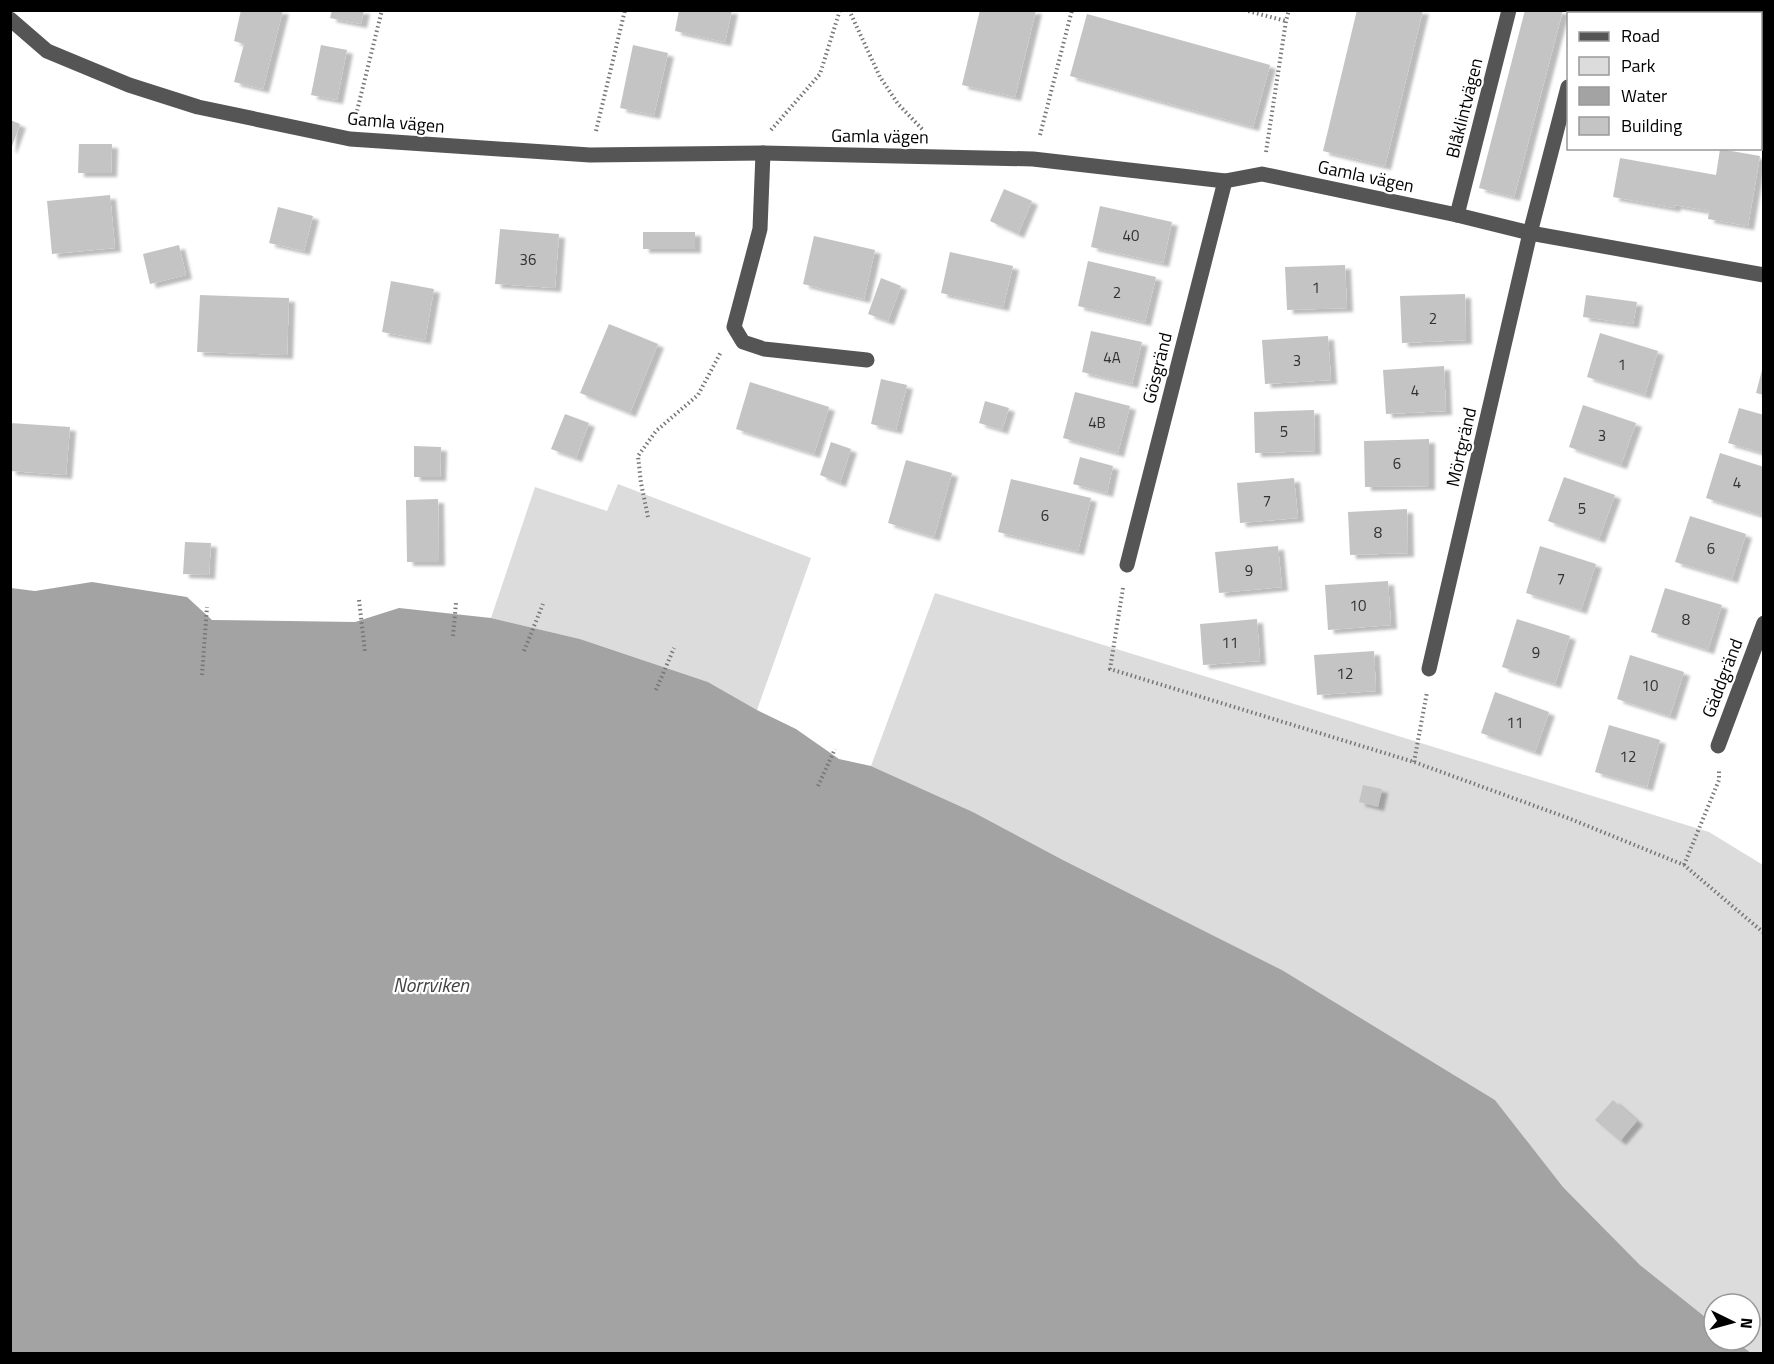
<svg xmlns="http://www.w3.org/2000/svg" width="1774" height="1364" font-family="'Titillium Web',sans-serif">
<style>
.green{fill:#dcdcdc}
.water{fill:#a3a3a3}
.building{fill:#c4c4c4;filter:url(#shadow)}
.lines{fill:none;stroke-linecap:round;stroke-linejoin:round}
.path{stroke:#777;stroke-width:4;stroke-dasharray:1.5 3;stroke-linecap:butt}
.minor{stroke:#555;stroke-width:15}
.labels{text-anchor:middle;dominant-baseline:central;stroke-width:4.5;stroke-linejoin:round;paint-order:stroke}
.number-label{font-size:15px;fill:#313131}
.street-label{font-size:18px;fill:#000;stroke:#fff}
.water-label{font-size:20px;font-style:italic;fill:#444;stroke:#fff}
</style>
<defs>
<filter id="shadow"><feDropShadow dx="6" dy="4" stdDeviation="1.5" flood-color="#0004"/></filter>
</defs>
<rect width="100%" height="100%" fill="#fff"/>
<g class="green">
<path d="M 618,484 L 811,558 L 757,710 L 708,682 L 580,639 L 491,618 L 535,487 L 607,511 Z"/>
<path d="M 935,593 L 1709,832 L 1763,865 L 1763,1353 L 1751,1353 L 1734,1340 L 1750,1340 L 1750,1304 L 1714,1304 L 1714,1324 L 1640,1265 L 1563,1187 L 1495,1100 L 1282,970 L 1063,860 L 973,812 L 871,766 Z"/>
</g>
<path class="water" d="M 92,582 L 187,597 L 212,620 L 355,622 L 399,608 L 491,618 L 580,639 L 708,682 L 757,710 L 796,729 L 839,759 L 871,766 L 973,812 L 1063,860 L 1282,970 L 1495,1100 L 1563,1187 L 1640,1265 L 1714,1324 L 1714,1340 L 1734,1340 L 1751,1353 L 11,1353 L 11,588 L 35,591 Z"/>
<g class="building">
<path d="M 241,10 L 283,10 L 263,89 L 234,82 L 244,44 L 234,41 Z"/>
<path d="M 332,10 L 364,10 L 361,24 L 330,18 Z"/>
<path d="M 679,10 L 732,10 L 725,42 L 675,31 Z"/>
<path d="M 980,10 L 1036,10 L 1015,97 L 962,85 Z"/>
<path d="M 1357,10 L 1423,10 L 1385,166 L 1323,151 Z"/>
<path d="M 1525,10 L 1563,10 L 1514,197 L 1479,188 Z"/>
<path d="M 1690,10 L 1731,10 L 1730,14 L 1689,14 Z"/>
<path d="M 1087,14 L 1270,65 L 1253,127 L 1070,76 Z"/>
<path d="M 321,45 L 347,50 L 337,100 L 311,95 Z"/>
<path d="M 633,45 L 668,53 L 654,115 L 620,108 Z"/>
<path d="M 10,120 L 20,124 L 11,149 L 10,149 Z"/>
<path d="M 79,144 L 112,144 L 111,173 L 78,173 Z"/>
<path d="M 1720,149 L 1760,156 L 1748,226 L 1708,219 L 1709,211 L 1675,205 L 1674,208 L 1613,197 L 1620,158 L 1716,175 Z"/>
<path d="M 1004,189 L 1032,201 L 1018,234 L 990,221 Z"/>
<path d="M 110,195 L 115,248 L 52,254 L 47,201 Z"/>
<path d="M 1100,206 L 1172,222 L 1163,263 L 1091,247 Z"/>
<path d="M 278,207 L 313,216 L 304,251 L 269,243 Z"/>
<path d="M 500,229 L 559,234 L 555,288 L 495,284 Z"/>
<rect x="643" y="232" width="52" height="17"/>
<path d="M 814,236 L 875,250 L 864,299 L 803,284 Z"/>
<path d="M 179,245 L 186,275 L 150,284 L 143,254 Z"/>
<path d="M 950,252 L 1013,266 L 1003,307 L 941,293 Z"/>
<path d="M 1088,261 L 1156,277 L 1145,322 L 1078,306 Z"/>
<path d="M 1345,265 L 1347,308 L 1287,310 L 1285,267 Z"/>
<path d="M 881,278 L 901,286 L 888,321 L 868,314 Z"/>
<path d="M 391,281 L 434,289 L 425,340 L 382,332 Z"/>
<path d="M 1465,294 L 1466,340 L 1402,343 L 1400,296 Z"/>
<path d="M 200,295 L 289,298 L 287,355 L 197,352 Z"/>
<path d="M 1586,295 L 1637,302 L 1633,324 L 1583,317 Z"/>
<path d="M 609,324 L 658,344 L 630,413 L 580,393 Z"/>
<path d="M 1091,331 L 1142,342 L 1132,384 L 1082,372 Z"/>
<path d="M 1600,333 L 1658,351 L 1645,395 L 1587,377 Z"/>
<path d="M 1328,336 L 1331,380 L 1265,384 L 1262,340 Z"/>
<path d="M 1444,366 L 1446,411 L 1386,414 L 1383,370 Z"/>
<path d="M 1763,366 L 1764,366 L 1764,395 L 1756,393 Z"/>
<path d="M 881,379 L 907,385 L 896,430 L 871,424 Z"/>
<path d="M 750,382 L 829,407 L 814,454 L 736,429 Z"/>
<path d="M 1075,392 L 1130,406 L 1118,453 L 1063,438 Z"/>
<path d="M 985,401 L 1009,408 L 1002,430 L 979,423 Z"/>
<path d="M 1583,405 L 1636,423 L 1621,465 L 1569,447 Z"/>
<path d="M 1739,408 L 1764,415 L 1764,453 L 1728,443 Z"/>
<path d="M 1314,410 L 1315,451 L 1255,453 L 1254,412 Z"/>
<path d="M 565,414 L 589,423 L 576,458 L 551,449 Z"/>
<path d="M 10,423 L 70,427 L 66,475 L 10,471 Z"/>
<path d="M 1429,439 L 1429,486 L 1365,487 L 1364,441 Z"/>
<path d="M 831,442 L 851,449 L 840,483 L 820,475 Z"/>
<path d="M 414,446 L 441,447 L 440,477 L 414,477 Z"/>
<path d="M 1720,453 L 1764,467 L 1764,505 L 1761,515 L 1706,498 Z"/>
<path d="M 1080,457 L 1113,466 L 1107,493 L 1073,484 Z"/>
<path d="M 906,460 L 952,473 L 934,537 L 888,523 Z"/>
<path d="M 1564,477 L 1615,495 L 1599,539 L 1548,521 Z"/>
<path d="M 1294,478 L 1298,518 L 1240,523 L 1237,483 Z"/>
<path d="M 1011,479 L 1091,498 L 1078,551 L 998,532 Z"/>
<path d="M 438,499 L 439,562 L 407,562 L 406,500 Z"/>
<path d="M 1407,509 L 1408,553 L 1350,555 L 1348,512 Z"/>
<path d="M 1690,516 L 1746,534 L 1732,579 L 1675,562 Z"/>
<path d="M 185,542 L 211,543 L 209,575 L 183,574 Z"/>
<path d="M 1278,546 L 1282,587 L 1219,593 L 1215,552 Z"/>
<path d="M 1540,546 L 1596,564 L 1581,610 L 1526,593 Z"/>
<path d="M 1388,581 L 1391,625 L 1328,630 L 1325,585 Z"/>
<path d="M 1665,588 L 1722,605 L 1708,650 L 1651,632 Z"/>
<path d="M 1257,619 L 1260,661 L 1203,665 L 1200,624 Z"/>
<path d="M 1517,619 L 1570,636 L 1555,684 L 1502,667 Z"/>
<path d="M 1374,651 L 1376,691 L 1317,695 L 1314,655 Z"/>
<path d="M 1630,655 L 1684,672 L 1670,716 L 1617,699 Z"/>
<path d="M 1495,692 L 1549,712 L 1535,752 L 1481,733 Z"/>
<path d="M 1609,725 L 1660,740 L 1647,787 L 1595,772 Z"/>
<path d="M 1363,785 L 1382,789 L 1378,807 L 1359,802 Z"/>
<path d="M 1613,1100 L 1637,1121 L 1620,1141 L 1595,1120 Z"/>
</g>
<g class="lines">
<g class="path">
<path d="M 849,10 L 880,77 L 898,104 L 924,131"/>
<path d="M 1244,10 L 1286,21"/>
<path d="M 356,115 L 382,10"/>
<path d="M 771,130 L 820,74 L 840,10"/>
<path d="M 596,131 L 625,10"/>
<path d="M 1040,135 L 1072,10"/>
<path d="M 1266,152 L 1286,21 L 1289,10"/>
<path d="M 648,517 L 641,483 L 638,456 L 656,431 L 698,395 L 721,352"/>
<path d="M 1123,588 L 1110,669 L 1414,762 L 1568,818 L 1684,865 L 1764,933"/>
<path d="M 359,600 L 365,652"/>
<path d="M 453,636 L 456,603"/>
<path d="M 524,651 L 543,604"/>
<path d="M 202,675 L 207,607"/>
<path d="M 656,690 L 674,648"/>
<path d="M 1414,762 L 1427,692"/>
<path d="M 818,786 L 835,749"/>
<path d="M 1684,865 L 1719,780 L 1719,770"/>
</g>
<g class="minor">
<path d="M 1586,14 L 1587,10"/>
<path d="M 10,19 L 47,51 L 129,85 L 198,107 L 350,139 L 590,155 L 763,153 L 1033,159 L 1225,181 L 1262,174 L 1457,215 L 1530,233 L 1764,275"/>
<path d="M 763,153 L 760,229 L 734,327 L 743,342 L 764,349 L 867,360"/>
<path d="M 1457,215 L 1509,10"/>
<path d="M 1127,565 L 1225,181"/>
<path d="M 1429,669 L 1530,233 L 1568,87"/>
<path d="M 1718,746 L 1764,623"/>
</g>
</g>
<g class="labels">
<g class="number-label">
<text x="1131" y="235">40</text>
<text x="528" y="259">36</text>
<text x="1316" y="287">1</text>
<text x="1117" y="292">2</text>
<text x="1433" y="318">2</text>
<text x="1112" y="357">4A</text>
<text x="1297" y="360">3</text>
<text x="1622" y="364">1</text>
<text x="1415" y="390">4</text>
<text x="1097" y="422">4B</text>
<text x="1284" y="431">5</text>
<text x="1602" y="435">3</text>
<text x="1397" y="463">6</text>
<text x="1737" y="482">4</text>
<text x="1267" y="500">7</text>
<text x="1582" y="508">5</text>
<text x="1045" y="515">6</text>
<text x="1378" y="532">8</text>
<text x="1711" y="548">6</text>
<text x="1249" y="570">9</text>
<text x="1561" y="578">7</text>
<text x="1358" y="605">10</text>
<text x="1686" y="619">8</text>
<text x="1230" y="642">11</text>
<text x="1536" y="652">9</text>
<text x="1345" y="673">12</text>
<text x="1650" y="685">10</text>
<text x="1515" y="722">11</text>
<text x="1628" y="756">12</text>
</g>
<g class="street-label">
<text transform="translate(1464 108) rotate(-76)">Blåklintvägen</text>
<text transform="translate(396 122) rotate(5)">Gamla vägen</text>
<text transform="translate(880 136) rotate(1)">Gamla vägen</text>
<text transform="translate(1366 176) rotate(12)">Gamla vägen</text>
<text transform="translate(1157 368) rotate(-76)">Gösgränd</text>
<text transform="translate(1461 447) rotate(-77)">Mörtgränd</text>
<text transform="translate(1722 678) rotate(-69)">Gäddgränd</text>
</g>
<g class="water-label">
<text x="431" y="984">Norrviken</text>
</g>
</g>
<rect width="1774" height="1364" fill="none" stroke="#000000" stroke-width="24"/>
<rect x="1567" y="12" width="195" height="138" fill="#ffffff" stroke="#999999" stroke-width="1.5"/>
<rect x="1579" y="32" width="30" height="9" fill="#555555" stroke="#999999" stroke-width="1.5"/>
<text x="1621" y="42" font-size="18" fill="#000000">Road</text>
<rect x="1579" y="57" width="30" height="18" fill="#dcdcdc" stroke="#999999" stroke-width="1.5"/>
<text x="1621" y="72" font-size="18" fill="#000000">Park</text>
<rect x="1579" y="87" width="30" height="18" fill="#a3a3a3" stroke="#999999" stroke-width="1.5"/>
<text x="1621" y="102" font-size="18" fill="#000000">Water</text>
<rect x="1579" y="117" width="30" height="18" fill="#c4c4c4" stroke="#999999" stroke-width="1.5"/>
<text x="1621" y="132" font-size="18" fill="#000000">Building</text>
<g transform="translate(1732 1322) rotate(95)"><circle r="28" fill="#ffffff" stroke="#999999" stroke-width="1.5"/>
<path d="M0-4.5L10 22L0 15L-10 22Z" fill="#000000"/>
<text y="-9" font-size="16" font-weight="bold" text-anchor="middle" fill="#000000">N</text>
</g>
</svg>
